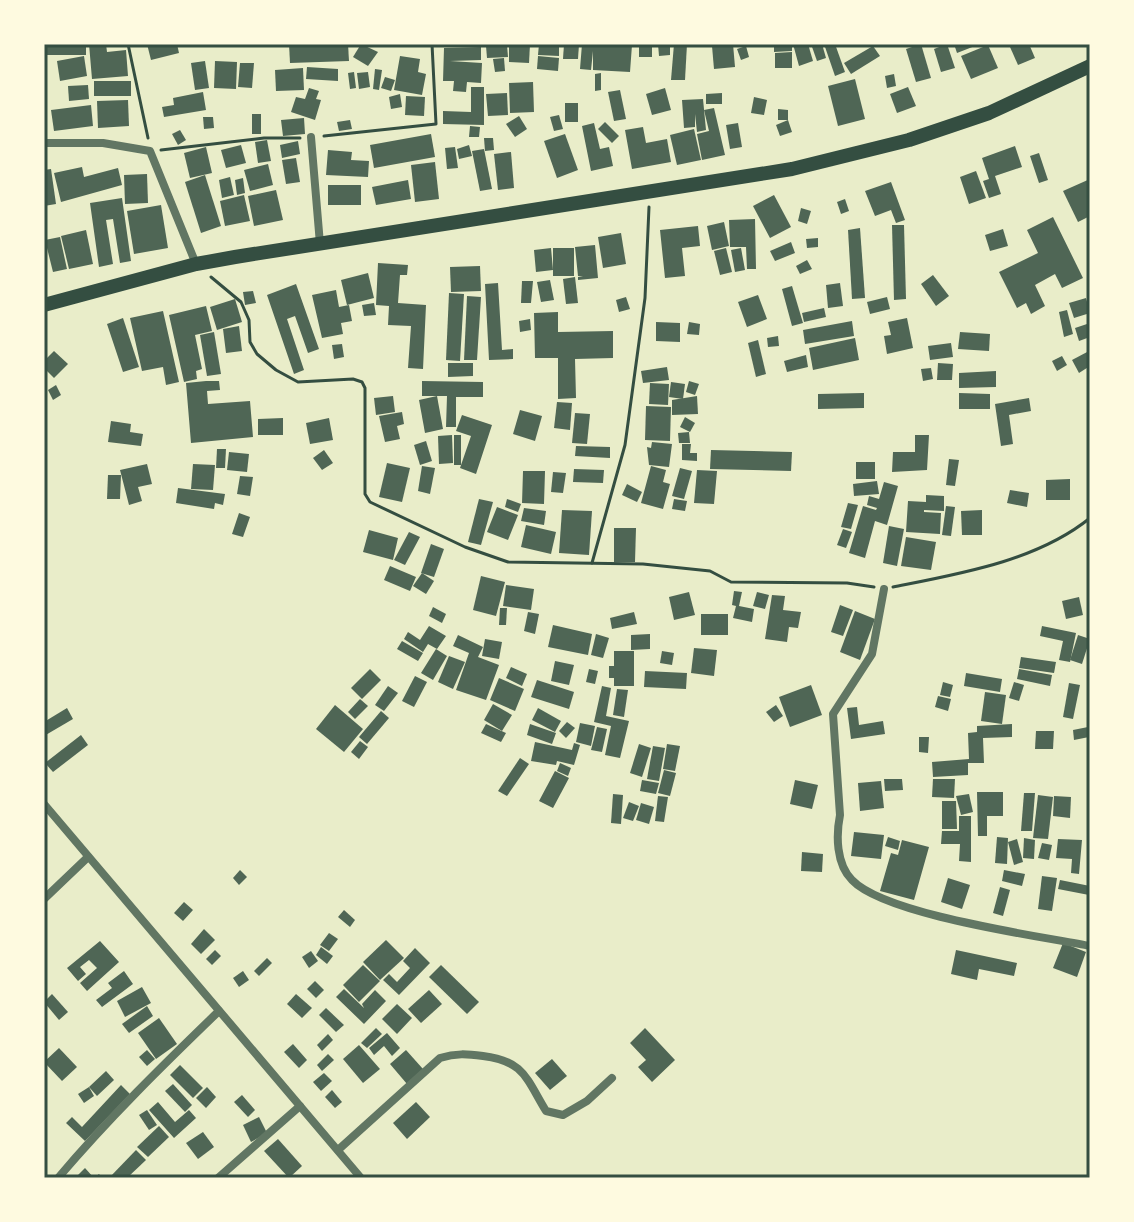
<svg xmlns="http://www.w3.org/2000/svg" width="1134" height="1222" font-family="'Exo 2',sans-serif">
<style>
.building{fill:#4f6655}
.lines{fill:none;stroke-linecap:round;stroke-linejoin:round}
.path{stroke:#344e41;stroke-width:3}
.minor{stroke:#617663;stroke-width:8}
.secondary{stroke:#344e41;stroke-width:14}
.neatline{fill:none;stroke:#344e41;stroke-width:3}
</style>
<rect width="100%" height="100%" fill="#e9edc9"/>
<g class="building">
<rect x="46" y="44" width="40" height="11"/>
<path d="M 89,44 L 106,44 L 107,52 L 126,50 L 128,76 L 92,79 Z"/>
<path d="M 147,44 L 177,44 L 179,53 L 151,60 Z"/>
<path d="M 289,44 L 348,44 L 349,61 L 290,63 Z"/>
<path d="M 361,44 L 378,52 L 368,66 L 353,57 Z"/>
<path d="M 509,44 L 530,44 L 529,63 L 509,62 Z"/>
<path d="M 539,44 L 559,44 L 559,56 L 538,55 Z"/>
<path d="M 564,44 L 579,44 L 578,59 L 563,59 Z"/>
<path d="M 582,44 L 632,45 L 630,72 L 593,70 L 593,51 L 591,70 L 580,69 Z"/>
<rect x="639" y="44" width="13" height="13"/>
<path d="M 658,44 L 670,44 L 670,55 L 659,56 Z"/>
<path d="M 674,44 L 687,44 L 685,80 L 671,80 Z"/>
<path d="M 733,44 L 735,67 L 714,69 L 712,46 Z"/>
<path d="M 774,44 L 792,44 L 792,51 L 774,52 Z"/>
<path d="M 793,44 L 808,44 L 813,61 L 799,66 Z"/>
<path d="M 811,44 L 822,44 L 826,58 L 817,61 Z"/>
<path d="M 824,44 L 835,44 L 845,72 L 835,76 Z"/>
<path d="M 921,44 L 931,78 L 916,82 L 906,49 Z"/>
<path d="M 947,44 L 955,68 L 941,72 L 934,49 Z"/>
<path d="M 954,44 L 980,44 L 957,53 Z"/>
<path d="M 1019,44 L 1029,44 L 1035,58 L 1018,65 L 1010,47 Z"/>
<path d="M 507,45 L 508,57 L 487,58 L 486,46 Z"/>
<path d="M 988,45 L 998,68 L 971,79 L 961,56 Z"/>
<path d="M 746,46 L 749,57 L 741,60 L 737,49 Z"/>
<path d="M 873,46 L 880,56 L 851,74 L 844,63 Z"/>
<path d="M 481,47 L 481,60 L 450,61 L 482,63 L 481,83 L 467,82 L 466,92 L 453,91 L 454,81 L 443,81 L 444,48 Z"/>
<path d="M 792,52 L 792,68 L 775,68 L 775,53 Z"/>
<path d="M 84,56 L 87,76 L 60,81 L 57,61 Z"/>
<path d="M 400,56 L 420,59 L 418,72 L 426,74 L 422,95 L 394,90 Z"/>
<path d="M 538,56 L 559,58 L 558,71 L 537,69 Z"/>
<path d="M 504,58 L 505,71 L 495,72 L 493,59 Z"/>
<path d="M 205,61 L 209,88 L 195,90 L 191,63 Z"/>
<path d="M 215,61 L 237,62 L 236,89 L 214,88 Z"/>
<path d="M 240,63 L 254,63 L 252,88 L 238,87 Z"/>
<path d="M 307,67 L 338,69 L 338,81 L 306,79 Z"/>
<path d="M 303,68 L 304,90 L 276,91 L 275,70 Z"/>
<path d="M 375,69 L 382,70 L 379,90 L 373,89 Z"/>
<path d="M 354,72 L 356,88 L 350,89 L 348,73 Z"/>
<path d="M 368,72 L 370,87 L 359,89 L 357,73 Z"/>
<path d="M 601,73 L 601,90 L 595,91 L 595,74 Z"/>
<path d="M 894,74 L 896,86 L 887,88 L 885,76 Z"/>
<path d="M 385,77 L 395,80 L 391,91 L 381,88 Z"/>
<path d="M 855,79 L 865,119 L 838,126 L 828,86 Z"/>
<rect x="94" y="81" width="37" height="15"/>
<path d="M 533,82 L 534,112 L 510,113 L 509,83 Z"/>
<path d="M 88,85 L 89,99 L 69,101 L 68,86 Z"/>
<path d="M 471,87 L 484,87 L 484,125 L 443,124 L 443,111 L 471,112 Z"/>
<path d="M 908,87 L 916,106 L 897,113 L 890,94 Z"/>
<path d="M 309,88 L 319,91 L 316,99 L 321,100 L 315,120 L 291,112 L 296,97 L 305,99 Z"/>
<path d="M 665,88 L 671,110 L 652,115 L 646,94 Z"/>
<path d="M 620,90 L 626,119 L 614,121 L 608,92 Z"/>
<path d="M 203,92 L 206,110 L 164,117 L 162,107 L 174,105 L 173,98 Z"/>
<path d="M 507,93 L 508,115 L 488,116 L 486,94 Z"/>
<path d="M 722,93 L 722,104 L 706,104 L 706,94 Z"/>
<path d="M 400,94 L 402,107 L 391,109 L 389,97 Z"/>
<path d="M 406,96 L 425,97 L 424,116 L 405,115 Z"/>
<path d="M 754,97 L 767,100 L 764,115 L 751,113 Z"/>
<path d="M 703,99 L 706,130 L 697,132 L 695,114 L 695,127 L 684,128 L 682,100 Z"/>
<path d="M 128,100 L 129,126 L 98,128 L 97,101 Z"/>
<rect x="565" y="103" width="13" height="19"/>
<path d="M 91,105 L 93,126 L 54,131 L 51,110 Z"/>
<path d="M 714,108 L 725,155 L 702,160 L 697,134 L 709,131 L 704,110 Z"/>
<path d="M 778,109 L 788,110 L 788,120 L 778,120 Z"/>
<rect x="252" y="114" width="9" height="20"/>
<path d="M 559,115 L 563,129 L 554,131 L 550,117 Z"/>
<path d="M 519,116 L 527,129 L 515,137 L 506,124 Z"/>
<path d="M 203,117 L 213,117 L 214,128 L 204,129 Z"/>
<path d="M 304,118 L 305,134 L 283,136 L 281,120 Z"/>
<path d="M 350,120 L 352,129 L 339,131 L 337,122 Z"/>
<path d="M 788,120 L 792,132 L 780,136 L 776,125 Z"/>
<path d="M 605,122 L 619,136 L 612,143 L 598,129 Z"/>
<path d="M 594,123 L 600,149 L 609,147 L 613,166 L 591,171 L 582,126 Z"/>
<path d="M 738,123 L 742,147 L 730,149 L 726,125 Z"/>
<path d="M 470,126 L 480,127 L 479,137 L 469,137 Z"/>
<path d="M 643,127 L 646,143 L 667,139 L 671,162 L 632,169 L 625,130 Z"/>
<path d="M 694,129 L 701,160 L 677,165 L 670,135 Z"/>
<path d="M 180,130 L 186,140 L 178,145 L 172,134 Z"/>
<path d="M 431,134 L 435,157 L 374,168 L 370,145 Z"/>
<path d="M 565,134 L 578,170 L 557,178 L 544,141 Z"/>
<path d="M 484,138 L 493,138 L 494,150 L 485,151 Z"/>
<path d="M 267,140 L 271,161 L 258,163 L 255,142 Z"/>
<path d="M 298,141 L 300,154 L 282,158 L 280,145 Z"/>
<path d="M 241,145 L 246,163 L 226,168 L 221,150 Z"/>
<path d="M 469,145 L 472,156 L 459,159 L 457,149 Z"/>
<path d="M 1015,146 L 1022,167 L 995,176 L 1001,194 L 989,198 L 983,181 L 989,179 L 982,158 Z"/>
<path d="M 206,147 L 212,173 L 190,178 L 184,153 Z"/>
<path d="M 455,147 L 458,168 L 447,169 L 445,148 Z"/>
<path d="M 484,149 L 492,189 L 480,191 L 472,151 Z"/>
<path d="M 328,150 L 352,152 L 351,160 L 369,161 L 368,177 L 326,175 Z"/>
<path d="M 511,152 L 514,188 L 498,190 L 494,154 Z"/>
<path d="M 1039,153 L 1048,180 L 1039,183 L 1030,156 Z"/>
<path d="M 296,158 L 300,182 L 286,184 L 282,160 Z"/>
<path d="M 435,162 L 439,199 L 415,202 L 411,165 Z"/>
<path d="M 268,164 L 273,185 L 250,191 L 244,170 Z"/>
<path d="M 82,167 L 84,177 L 118,168 L 122,185 L 61,202 L 54,173 Z"/>
<path d="M 51,169 L 56,204 L 44,206 L 44,170 Z"/>
<path d="M 976,171 L 986,198 L 969,204 L 960,177 Z"/>
<path d="M 147,174 L 148,203 L 125,204 L 124,175 Z"/>
<path d="M 205,175 L 221,226 L 201,233 L 185,182 Z"/>
<path d="M 230,177 L 234,195 L 222,198 L 219,180 Z"/>
<path d="M 243,178 L 245,193 L 237,195 L 235,180 Z"/>
<path d="M 1090,179 L 1090,216 L 1078,222 L 1063,191 Z"/>
<path d="M 408,180 L 411,199 L 376,205 L 372,187 Z"/>
<path d="M 891,182 L 905,220 L 896,223 L 891,210 L 875,216 L 865,191 Z"/>
<rect x="328" y="185" width="33" height="20"/>
<path d="M 276,190 L 283,220 L 254,226 L 248,196 Z"/>
<path d="M 244,195 L 250,221 L 225,226 L 220,201 Z"/>
<path d="M 774,195 L 791,227 L 770,238 L 753,206 Z"/>
<path d="M 122,198 L 131,261 L 120,263 L 113,219 L 106,220 L 113,264 L 99,267 L 90,203 Z"/>
<path d="M 845,199 L 849,211 L 841,214 L 837,202 Z"/>
<path d="M 161,205 L 168,248 L 134,254 L 127,211 Z"/>
<path d="M 801,208 L 811,211 L 807,224 L 798,221 Z"/>
<path d="M 1053,217 L 1083,278 L 1062,288 L 1055,274 L 1035,285 L 1045,306 L 1031,314 L 1026,303 L 1017,308 L 999,272 L 1038,253 L 1027,230 Z"/>
<path d="M 755,219 L 756,269 L 747,269 L 746,247 L 730,247 L 729,220 Z"/>
<path d="M 724,222 L 729,246 L 712,250 L 707,226 Z"/>
<path d="M 892,225 L 904,225 L 906,299 L 894,300 Z"/>
<path d="M 698,226 L 700,246 L 682,248 L 685,276 L 665,278 L 660,230 Z"/>
<path d="M 860,228 L 865,298 L 852,299 L 848,230 Z"/>
<path d="M 1003,229 L 1008,246 L 990,251 L 985,235 Z"/>
<path d="M 86,230 L 93,264 L 69,269 L 61,236 Z"/>
<path d="M 621,233 L 626,264 L 603,268 L 598,237 Z"/>
<path d="M 60,237 L 67,269 L 53,272 L 45,240 Z"/>
<path d="M 818,238 L 818,247 L 807,248 L 806,239 Z"/>
<path d="M 791,242 L 795,253 L 775,261 L 770,251 Z"/>
<path d="M 595,245 L 598,278 L 578,280 L 578,277 L 583,276 L 578,276 L 575,247 Z"/>
<path d="M 551,248 L 553,270 L 536,272 L 534,250 Z"/>
<rect x="553" y="248" width="21" height="28"/>
<path d="M 726,248 L 732,272 L 720,275 L 714,251 Z"/>
<path d="M 741,248 L 745,270 L 735,272 L 731,250 Z"/>
<path d="M 807,260 L 812,269 L 800,274 L 796,266 Z"/>
<path d="M 378,263 L 408,265 L 407,275 L 400,275 L 398,303 L 426,305 L 423,369 L 408,368 L 411,326 L 388,325 L 389,306 L 376,305 Z"/>
<path d="M 480,266 L 481,291 L 451,292 L 450,267 Z"/>
<path d="M 368,273 L 374,298 L 347,305 L 341,280 Z"/>
<path d="M 933,275 L 949,296 L 936,306 L 921,284 Z"/>
<path d="M 575,277 L 578,303 L 566,304 L 563,279 Z"/>
<path d="M 550,280 L 554,300 L 541,302 L 537,282 Z"/>
<path d="M 522,281 L 533,281 L 531,303 L 521,303 Z"/>
<path d="M 498,283 L 502,350 L 513,349 L 513,359 L 489,360 L 485,284 Z"/>
<path d="M 840,283 L 843,306 L 828,308 L 826,285 Z"/>
<path d="M 296,284 L 319,349 L 308,353 L 295,316 L 287,319 L 304,370 L 294,374 L 267,295 Z"/>
<path d="M 792,286 L 803,323 L 792,326 L 782,289 Z"/>
<path d="M 336,290 L 339,307 L 349,305 L 352,321 L 341,323 L 343,334 L 322,338 L 312,295 Z"/>
<path d="M 253,291 L 256,303 L 245,305 L 243,292 Z"/>
<path d="M 449,293 L 464,294 L 460,361 L 446,360 Z"/>
<path d="M 758,295 L 767,319 L 747,327 L 738,302 Z"/>
<path d="M 467,296 L 481,297 L 477,360 L 464,360 Z"/>
<path d="M 626,297 L 630,309 L 619,312 L 616,300 Z"/>
<path d="M 887,297 L 890,309 L 870,314 L 867,302 Z"/>
<path d="M 1086,298 L 1090,313 L 1074,318 L 1069,303 Z"/>
<path d="M 235,299 L 242,322 L 217,330 L 210,307 Z"/>
<path d="M 374,303 L 376,315 L 364,316 L 362,305 Z"/>
<path d="M 206,306 L 212,331 L 195,335 L 202,369 L 196,371 L 197,379 L 184,382 L 169,315 Z"/>
<path d="M 824,308 L 826,317 L 804,322 L 802,313 Z"/>
<path d="M 1067,310 L 1073,334 L 1064,337 L 1059,312 Z"/>
<path d="M 163,311 L 179,382 L 166,385 L 163,367 L 142,371 L 130,318 Z"/>
<path d="M 558,312 L 558,332 L 613,331 L 613,358 L 575,359 L 576,398 L 558,399 L 558,358 L 535,358 L 534,313 Z"/>
<path d="M 123,318 L 139,367 L 123,372 L 107,324 Z"/>
<path d="M 907,318 L 913,348 L 887,354 L 884,336 L 891,335 L 888,322 Z"/>
<path d="M 530,319 L 531,330 L 520,332 L 519,321 Z"/>
<path d="M 852,321 L 854,336 L 805,344 L 803,330 Z"/>
<path d="M 656,322 L 680,323 L 680,342 L 656,341 Z"/>
<path d="M 689,322 L 700,324 L 699,335 L 687,334 Z"/>
<path d="M 1090,323 L 1090,337 L 1079,341 L 1075,328 Z"/>
<path d="M 239,326 L 242,351 L 226,353 L 223,329 Z"/>
<path d="M 214,332 L 221,374 L 207,376 L 200,335 Z"/>
<path d="M 960,332 L 990,334 L 989,351 L 958,349 Z"/>
<path d="M 778,336 L 779,346 L 768,347 L 767,338 Z"/>
<path d="M 855,338 L 859,360 L 813,370 L 809,348 Z"/>
<path d="M 758,340 L 766,374 L 756,377 L 748,343 Z"/>
<path d="M 951,343 L 953,357 L 930,360 L 928,346 Z"/>
<path d="M 342,344 L 344,357 L 334,359 L 332,345 Z"/>
<path d="M 54,351 L 68,364 L 54,378 L 44,368 L 44,361 Z"/>
<path d="M 1089,351 L 1090,366 L 1079,373 L 1072,360 Z"/>
<path d="M 806,355 L 808,367 L 787,372 L 784,361 Z"/>
<path d="M 1062,356 L 1067,365 L 1057,371 L 1052,361 Z"/>
<path d="M 448,363 L 473,363 L 473,376 L 448,377 Z"/>
<path d="M 938,363 L 953,364 L 952,380 L 937,380 Z"/>
<path d="M 667,367 L 669,380 L 643,383 L 641,371 Z"/>
<path d="M 931,368 L 933,379 L 923,381 L 921,369 Z"/>
<path d="M 996,371 L 996,387 L 959,388 L 959,373 Z"/>
<path d="M 206,381 L 219,381 L 220,390 L 207,391 L 208,404 L 250,401 L 253,437 L 191,443 L 186,383 Z"/>
<path d="M 422,381 L 483,382 L 483,397 L 456,397 L 456,427 L 446,427 L 447,396 L 422,396 Z"/>
<path d="M 689,381 L 699,384 L 695,395 L 686,392 Z"/>
<path d="M 671,382 L 685,384 L 683,399 L 669,397 Z"/>
<path d="M 650,383 L 669,384 L 668,405 L 649,404 Z"/>
<path d="M 56,385 L 61,395 L 53,400 L 48,390 Z"/>
<path d="M 864,393 L 864,408 L 818,409 L 818,394 Z"/>
<path d="M 959,393 L 990,394 L 990,409 L 959,409 Z"/>
<path d="M 393,396 L 395,412 L 376,415 L 374,398 Z"/>
<path d="M 437,396 L 443,429 L 425,433 L 419,400 Z"/>
<path d="M 697,396 L 698,414 L 672,415 L 672,400 Z"/>
<path d="M 1029,398 L 1031,411 L 1009,415 L 1013,444 L 1001,446 L 995,404 Z"/>
<path d="M 557,402 L 572,403 L 570,430 L 554,428 Z"/>
<path d="M 646,406 L 671,407 L 670,441 L 645,440 Z"/>
<path d="M 520,410 L 542,416 L 535,441 L 513,434 Z"/>
<path d="M 402,412 L 404,424 L 397,426 L 400,439 L 385,442 L 379,416 Z"/>
<path d="M 575,413 L 590,414 L 587,444 L 572,443 Z"/>
<path d="M 462,415 L 492,425 L 476,474 L 460,468 L 471,436 L 456,431 Z"/>
<path d="M 685,417 L 695,423 L 690,432 L 680,427 Z"/>
<path d="M 283,418 L 283,435 L 258,435 L 258,419 Z"/>
<path d="M 329,418 L 333,440 L 310,444 L 306,423 Z"/>
<path d="M 111,421 L 131,424 L 130,432 L 143,434 L 141,446 L 108,442 Z"/>
<path d="M 689,432 L 690,443 L 679,443 L 678,433 Z"/>
<path d="M 452,435 L 453,463 L 439,464 L 438,436 Z"/>
<rect x="454" y="435" width="7" height="30"/>
<path d="M 915,435 L 929,435 L 927,470 L 892,472 L 893,452 L 915,452 Z"/>
<path d="M 426,441 L 432,461 L 420,465 L 414,445 Z"/>
<path d="M 652,442 L 672,444 L 669,467 L 649,465 L 647,447 L 651,448 Z"/>
<path d="M 682,444 L 691,444 L 690,453 L 697,453 L 697,461 L 682,460 Z"/>
<path d="M 576,446 L 610,447 L 610,458 L 575,456 Z"/>
<path d="M 217,449 L 226,449 L 225,468 L 216,468 Z"/>
<path d="M 324,450 L 333,463 L 322,470 L 313,458 Z"/>
<path d="M 711,450 L 792,452 L 791,471 L 710,469 Z"/>
<path d="M 229,452 L 249,454 L 247,472 L 227,470 Z"/>
<path d="M 949,459 L 959,460 L 955,486 L 946,485 Z"/>
<rect x="856" y="462" width="19" height="17"/>
<path d="M 387,463 L 410,468 L 402,502 L 379,497 Z"/>
<path d="M 147,464 L 152,484 L 138,487 L 142,501 L 129,505 L 120,470 Z"/>
<path d="M 193,464 L 215,465 L 213,490 L 191,489 Z"/>
<path d="M 422,466 L 435,468 L 430,494 L 418,491 Z"/>
<path d="M 651,466 L 666,470 L 663,482 L 670,484 L 663,509 L 641,503 Z"/>
<path d="M 680,468 L 692,471 L 684,499 L 672,496 Z"/>
<path d="M 574,469 L 604,470 L 603,483 L 573,482 Z"/>
<path d="M 697,470 L 717,471 L 714,504 L 694,503 Z"/>
<path d="M 523,471 L 545,471 L 544,504 L 522,503 Z"/>
<path d="M 553,472 L 566,473 L 563,493 L 551,492 Z"/>
<path d="M 108,475 L 121,475 L 120,499 L 107,499 Z"/>
<path d="M 240,476 L 253,477 L 250,496 L 237,494 Z"/>
<path d="M 1070,479 L 1070,500 L 1046,500 L 1046,480 Z"/>
<path d="M 877,481 L 879,494 L 854,496 L 853,484 Z"/>
<path d="M 884,482 L 898,486 L 887,525 L 875,521 L 865,558 L 849,553 L 863,506 L 876,510 L 877,508 L 867,505 L 869,496 L 879,499 Z"/>
<path d="M 627,484 L 642,492 L 637,502 L 622,495 Z"/>
<path d="M 178,488 L 225,494 L 223,505 L 215,503 L 214,509 L 176,503 Z"/>
<path d="M 1010,490 L 1029,493 L 1027,507 L 1007,503 Z"/>
<path d="M 926,495 L 944,496 L 944,511 L 924,510 L 924,512 L 941,513 L 940,534 L 906,532 L 908,501 L 926,502 Z"/>
<path d="M 479,499 L 493,502 L 481,545 L 468,542 Z"/>
<path d="M 507,499 L 521,504 L 518,512 L 505,507 Z"/>
<path d="M 674,499 L 687,501 L 685,511 L 672,509 Z"/>
<path d="M 848,503 L 858,505 L 851,529 L 841,527 Z"/>
<path d="M 946,506 L 955,507 L 951,536 L 942,535 Z"/>
<path d="M 497,507 L 518,515 L 508,540 L 487,532 Z"/>
<path d="M 524,508 L 546,511 L 544,525 L 521,521 Z"/>
<path d="M 562,510 L 592,511 L 589,555 L 559,553 Z"/>
<path d="M 982,510 L 982,535 L 962,535 L 961,511 Z"/>
<path d="M 239,513 L 250,517 L 243,537 L 232,534 Z"/>
<path d="M 526,525 L 556,532 L 551,554 L 521,547 Z"/>
<path d="M 889,526 L 904,529 L 897,566 L 883,563 Z"/>
<path d="M 614,528 L 636,528 L 635,562 L 614,562 Z"/>
<path d="M 843,529 L 852,532 L 846,548 L 837,545 Z"/>
<path d="M 369,530 L 398,538 L 393,560 L 363,552 Z"/>
<path d="M 409,532 L 420,537 L 405,565 L 394,560 Z"/>
<path d="M 906,537 L 936,542 L 931,570 L 901,566 Z"/>
<path d="M 431,544 L 444,549 L 434,577 L 421,573 Z"/>
<path d="M 390,566 L 416,577 L 410,591 L 384,580 Z"/>
<path d="M 422,573 L 434,581 L 426,594 L 413,586 Z"/>
<path d="M 481,576 L 505,582 L 496,616 L 473,610 Z"/>
<path d="M 506,585 L 534,589 L 531,610 L 503,606 Z"/>
<path d="M 734,591 L 742,592 L 739,606 L 754,609 L 752,622 L 733,618 L 736,606 L 732,605 Z"/>
<path d="M 689,592 L 695,615 L 674,620 L 669,597 Z"/>
<path d="M 757,592 L 769,595 L 765,609 L 753,606 Z"/>
<path d="M 772,595 L 785,596 L 783,610 L 801,612 L 798,628 L 789,627 L 787,642 L 765,639 Z"/>
<path d="M 1079,597 L 1083,615 L 1066,619 L 1062,601 Z"/>
<path d="M 840,605 L 853,610 L 843,636 L 831,632 Z"/>
<path d="M 433,607 L 446,614 L 442,623 L 429,616 Z"/>
<path d="M 500,608 L 507,608 L 506,625 L 499,625 Z"/>
<path d="M 855,611 L 875,619 L 860,660 L 840,652 Z"/>
<path d="M 528,612 L 539,614 L 535,634 L 524,631 Z"/>
<path d="M 634,612 L 637,624 L 612,629 L 610,618 Z"/>
<rect x="701" y="614" width="27" height="21"/>
<path d="M 553,625 L 592,634 L 588,655 L 548,647 Z"/>
<path d="M 429,626 L 446,636 L 437,649 L 428,644 L 423,652 L 404,639 L 408,632 L 420,640 Z"/>
<path d="M 1042,626 L 1076,633 L 1070,662 L 1059,660 L 1063,641 L 1040,636 Z"/>
<path d="M 596,634 L 609,638 L 603,658 L 591,655 Z"/>
<path d="M 650,634 L 650,649 L 631,650 L 631,635 Z"/>
<path d="M 458,635 L 483,647 L 478,657 L 499,665 L 486,700 L 456,690 L 469,653 L 453,646 Z"/>
<path d="M 1078,635 L 1090,639 L 1082,664 L 1070,660 Z"/>
<path d="M 485,639 L 502,642 L 499,659 L 482,656 Z"/>
<path d="M 402,641 L 423,653 L 418,661 L 397,649 Z"/>
<path d="M 694,648 L 717,650 L 714,676 L 691,673 Z"/>
<path d="M 436,649 L 447,656 L 433,680 L 421,673 Z"/>
<path d="M 614,651 L 634,651 L 634,686 L 614,686 L 614,678 L 609,678 L 609,666 L 614,666 Z"/>
<path d="M 662,651 L 674,653 L 672,665 L 660,663 Z"/>
<path d="M 449,656 L 465,662 L 453,689 L 438,682 Z"/>
<path d="M 1021,657 L 1056,662 L 1054,673 L 1019,668 Z"/>
<path d="M 555,661 L 574,665 L 569,685 L 551,681 Z"/>
<path d="M 511,667 L 527,674 L 522,686 L 506,678 Z"/>
<path d="M 370,669 L 381,680 L 362,699 L 351,688 Z"/>
<path d="M 589,669 L 598,671 L 595,684 L 586,682 Z"/>
<path d="M 1019,669 L 1052,675 L 1050,686 L 1017,679 Z"/>
<path d="M 645,671 L 687,673 L 686,689 L 644,687 Z"/>
<path d="M 966,673 L 1002,679 L 1000,692 L 964,686 Z"/>
<path d="M 415,676 L 427,682 L 414,707 L 402,701 Z"/>
<path d="M 499,678 L 524,689 L 515,711 L 490,700 Z"/>
<path d="M 537,680 L 574,692 L 569,709 L 531,697 Z"/>
<path d="M 943,682 L 953,685 L 950,697 L 940,695 Z"/>
<path d="M 1014,682 L 1024,685 L 1019,701 L 1009,698 Z"/>
<path d="M 1069,683 L 1080,685 L 1073,719 L 1063,717 Z"/>
<path d="M 811,685 L 822,715 L 790,727 L 779,697 Z"/>
<path d="M 388,686 L 398,693 L 384,711 L 375,705 Z"/>
<path d="M 602,686 L 611,688 L 606,716 L 629,721 L 620,758 L 605,755 L 611,726 L 594,722 Z"/>
<path d="M 617,689 L 628,690 L 624,717 L 613,715 Z"/>
<path d="M 985,692 L 1006,695 L 1002,724 L 981,721 Z"/>
<path d="M 938,696 L 951,699 L 948,711 L 935,707 Z"/>
<path d="M 360,699 L 368,706 L 355,719 L 348,712 Z"/>
<path d="M 493,704 L 512,715 L 502,731 L 484,720 Z"/>
<path d="M 335,705 L 363,729 L 344,752 L 316,729 Z"/>
<path d="M 776,705 L 783,716 L 774,722 L 766,712 Z"/>
<path d="M 857,707 L 859,725 L 883,721 L 885,734 L 851,739 L 847,708 Z"/>
<path d="M 67,708 L 73,719 L 44,736 L 44,722 Z"/>
<path d="M 538,708 L 561,721 L 555,732 L 532,720 Z"/>
<path d="M 381,711 L 389,718 L 367,744 L 359,737 Z"/>
<path d="M 567,722 L 575,728 L 566,738 L 559,731 Z"/>
<path d="M 580,723 L 595,726 L 591,746 L 576,742 Z"/>
<path d="M 486,724 L 506,733 L 501,742 L 481,733 Z"/>
<path d="M 530,724 L 556,733 L 552,744 L 527,735 Z"/>
<path d="M 1012,724 L 1012,737 L 983,738 L 984,763 L 968,763 L 968,775 L 933,777 L 932,762 L 969,759 L 968,733 L 977,732 L 977,726 Z"/>
<path d="M 597,727 L 607,729 L 602,752 L 591,750 Z"/>
<path d="M 1088,727 L 1089,737 L 1074,740 L 1073,730 Z"/>
<path d="M 1036,731 L 1054,731 L 1053,749 L 1035,749 Z"/>
<path d="M 81,735 L 88,745 L 53,772 L 45,763 Z"/>
<path d="M 919,737 L 929,737 L 928,753 L 919,752 Z"/>
<path d="M 360,741 L 368,747 L 359,759 L 351,752 Z"/>
<path d="M 535,742 L 572,750 L 574,743 L 580,745 L 574,765 L 557,761 L 556,765 L 531,761 Z"/>
<path d="M 639,744 L 651,748 L 642,777 L 630,773 Z"/>
<path d="M 667,744 L 680,746 L 675,771 L 663,769 Z"/>
<path d="M 653,746 L 665,748 L 659,781 L 647,779 Z"/>
<path d="M 520,758 L 529,764 L 507,796 L 498,791 Z"/>
<path d="M 560,763 L 571,768 L 568,776 L 557,771 Z"/>
<path d="M 664,770 L 676,773 L 670,796 L 658,793 Z"/>
<path d="M 555,771 L 569,778 L 553,808 L 539,801 Z"/>
<path d="M 884,779 L 902,779 L 903,790 L 885,791 Z"/>
<path d="M 933,779 L 955,779 L 954,798 L 932,797 Z"/>
<path d="M 642,780 L 659,783 L 656,794 L 640,791 Z"/>
<path d="M 795,780 L 818,785 L 812,809 L 790,804 Z"/>
<path d="M 881,781 L 884,808 L 860,811 L 858,783 Z"/>
<path d="M 977,792 L 1003,792 L 1003,816 L 987,816 L 987,836 L 978,836 Z"/>
<path d="M 1024,793 L 1035,793 L 1032,831 L 1021,831 Z"/>
<path d="M 613,794 L 623,795 L 621,824 L 611,823 Z"/>
<path d="M 969,794 L 973,812 L 961,815 L 956,796 Z"/>
<path d="M 1038,795 L 1053,797 L 1048,839 L 1033,838 Z"/>
<path d="M 658,796 L 668,797 L 664,822 L 655,821 Z"/>
<path d="M 1054,796 L 1071,797 L 1070,818 L 1053,816 Z"/>
<path d="M 942,801 L 956,801 L 957,829 L 942,829 Z"/>
<path d="M 629,802 L 639,806 L 633,821 L 623,818 Z"/>
<path d="M 641,803 L 654,807 L 649,824 L 636,820 Z"/>
<path d="M 959,816 L 971,816 L 971,862 L 959,861 L 960,844 L 941,844 L 942,831 L 959,831 Z"/>
<path d="M 854,832 L 884,835 L 881,859 L 851,856 Z"/>
<path d="M 888,837 L 900,841 L 898,850 L 885,846 Z"/>
<path d="M 997,837 L 1008,838 L 1007,864 L 995,863 Z"/>
<path d="M 1024,838 L 1035,840 L 1034,859 L 1023,858 Z"/>
<path d="M 1017,839 L 1023,862 L 1014,865 L 1008,842 Z"/>
<path d="M 1058,839 L 1082,840 L 1079,874 L 1071,873 L 1072,859 L 1056,858 Z"/>
<path d="M 902,840 L 929,847 L 914,900 L 880,891 L 891,853 L 898,855 Z"/>
<path d="M 1042,843 L 1052,845 L 1049,860 L 1038,858 Z"/>
<path d="M 802,852 L 823,854 L 822,872 L 801,871 Z"/>
<path d="M 240,870 L 247,877 L 239,885 L 233,878 Z"/>
<path d="M 1004,870 L 1025,874 L 1022,886 L 1002,881 Z"/>
<path d="M 1042,876 L 1057,878 L 1052,911 L 1038,909 Z"/>
<path d="M 948,878 L 970,885 L 962,909 L 941,902 Z"/>
<path d="M 1060,880 L 1090,886 L 1089,895 L 1058,889 Z"/>
<path d="M 1000,887 L 1010,890 L 1003,916 L 993,913 Z"/>
<path d="M 184,902 L 193,910 L 183,921 L 174,913 Z"/>
<path d="M 344,910 L 355,920 L 350,927 L 338,917 Z"/>
<path d="M 204,929 L 215,940 L 201,954 L 191,944 Z"/>
<path d="M 329,933 L 338,939 L 329,951 L 320,945 Z"/>
<path d="M 386,940 L 404,958 L 380,980 L 363,962 Z"/>
<path d="M 100,941 L 119,962 L 87,991 L 80,983 L 97,968 L 89,960 L 80,967 L 86,974 L 78,981 L 67,968 Z"/>
<path d="M 1063,943 L 1086,952 L 1077,977 L 1053,968 Z"/>
<path d="M 321,947 L 333,956 L 327,964 L 316,955 Z"/>
<path d="M 415,948 L 430,963 L 399,995 L 383,980 L 389,974 L 397,982 L 410,968 L 403,961 Z"/>
<path d="M 215,950 L 221,956 L 212,965 L 206,959 Z"/>
<path d="M 956,950 L 1017,963 L 1014,976 L 979,969 L 977,980 L 951,974 Z"/>
<path d="M 311,951 L 318,961 L 309,968 L 302,957 Z"/>
<path d="M 267,958 L 272,963 L 259,976 L 254,971 Z"/>
<path d="M 363,965 L 380,981 L 359,1002 L 343,985 Z"/>
<path d="M 441,965 L 479,1002 L 467,1014 L 429,977 Z"/>
<path d="M 124,971 L 133,984 L 102,1007 L 96,1000 L 112,988 L 108,983 Z"/>
<path d="M 243,971 L 249,980 L 239,987 L 233,978 Z"/>
<path d="M 315,981 L 324,990 L 316,998 L 307,989 Z"/>
<path d="M 142,987 L 151,1003 L 125,1017 L 117,1001 Z"/>
<path d="M 344,989 L 364,1008 L 362,1004 L 375,990 L 386,1001 L 364,1024 L 336,997 Z"/>
<path d="M 429,990 L 442,1004 L 421,1023 L 408,1009 Z"/>
<path d="M 52,994 L 68,1012 L 59,1020 L 44,1002 Z"/>
<path d="M 296,994 L 312,1008 L 302,1018 L 287,1004 Z"/>
<path d="M 397,1004 L 412,1018 L 397,1034 L 382,1019 Z"/>
<path d="M 147,1006 L 153,1016 L 129,1033 L 122,1024 Z"/>
<path d="M 326,1008 L 344,1025 L 336,1032 L 319,1015 Z"/>
<path d="M 159,1018 L 177,1044 L 156,1059 L 138,1033 Z"/>
<path d="M 376,1028 L 382,1034 L 367,1048 L 361,1043 Z"/>
<path d="M 645,1028 L 675,1060 L 652,1082 L 638,1067 L 646,1060 L 630,1043 Z"/>
<path d="M 387,1033 L 400,1048 L 392,1056 L 384,1046 L 374,1055 L 369,1048 Z"/>
<path d="M 328,1034 L 333,1040 L 322,1051 L 317,1045 Z"/>
<path d="M 293,1044 L 307,1060 L 299,1068 L 284,1052 Z"/>
<path d="M 359,1045 L 380,1069 L 363,1083 L 343,1059 Z"/>
<path d="M 59,1048 L 77,1067 L 62,1081 L 44,1062 Z"/>
<path d="M 147,1050 L 155,1059 L 147,1066 L 139,1057 Z"/>
<path d="M 406,1050 L 423,1069 L 407,1084 L 390,1064 Z"/>
<path d="M 328,1054 L 334,1060 L 322,1071 L 317,1065 Z"/>
<path d="M 552,1059 L 567,1076 L 550,1090 L 535,1073 Z"/>
<path d="M 180,1065 L 203,1088 L 193,1098 L 170,1075 Z"/>
<path d="M 106,1071 L 114,1080 L 97,1096 L 89,1087 Z"/>
<path d="M 324,1073 L 332,1081 L 321,1091 L 313,1082 Z"/>
<path d="M 173,1084 L 192,1105 L 185,1112 L 165,1091 Z"/>
<path d="M 121,1085 L 130,1094 L 85,1141 L 66,1123 L 72,1117 L 82,1127 Z"/>
<path d="M 89,1087 L 94,1096 L 84,1103 L 78,1094 Z"/>
<path d="M 207,1087 L 216,1097 L 206,1108 L 196,1098 Z"/>
<path d="M 332,1090 L 342,1102 L 335,1108 L 325,1097 Z"/>
<path d="M 242,1095 L 255,1110 L 248,1117 L 234,1102 Z"/>
<path d="M 158,1102 L 175,1122 L 189,1110 L 196,1118 L 174,1138 L 149,1110 Z"/>
<path d="M 416,1102 L 430,1117 L 407,1139 L 393,1123 Z"/>
<path d="M 147,1110 L 157,1125 L 149,1130 L 139,1115 Z"/>
<path d="M 259,1117 L 267,1133 L 251,1142 L 243,1125 Z"/>
<path d="M 159,1126 L 169,1137 L 148,1157 L 137,1147 Z"/>
<path d="M 203,1132 L 214,1147 L 198,1159 L 186,1143 Z"/>
<path d="M 278,1139 L 302,1166 L 289,1178 L 264,1151 Z"/>
<path d="M 136,1150 L 146,1160 L 127,1178 L 109,1178 Z"/>
<path d="M 85,1168 L 94,1178 L 99,1174 L 102,1178 L 79,1178 L 77,1176 Z"/>
</g>
<g class="lines">
<g class="path">
<path d="M 128,44 L 148,138"/>
<path d="M 324,136 L 436,124 L 432,44"/>
<path d="M 161,150 L 264,138 L 300,138"/>
<path d="M 211,277 L 241,302 L 249,320 L 250,342 L 257,354 L 276,370 L 298,382 L 353,379 L 362,382 L 365,388 L 365,494 L 370,502 L 465,547 L 508,562 L 643,564 L 710,571 L 731,582 L 847,583 L 874,587"/>
<path d="M 592,563 L 625,445 L 645,298 L 649,207"/>
<path d="M 893,587 C 959,574 1037,561 1090,518"/>
</g>
<g class="minor">
<path d="M 311,137 L 320,244"/>
<path d="M 44,143 L 103,143 L 150,151 L 196,264"/>
<path d="M 884,589 L 872,654 L 833,714 L 840,815 C 836,835 836,864 852,880 C 885,915 1039,936 1090,946"/>
<path d="M 44,804 L 361,1178"/>
<path d="M 44,899 L 88,857"/>
<path d="M 338,1150 L 440,1058 C 456,1053 467,1054 483,1056 C 524,1061 526,1078 546,1111 L 563,1115 L 587,1101 L 612,1078"/>
<path d="M 58,1178 C 108,1119 163,1065 219,1011"/>
<path d="M 218,1178 L 300,1106"/>
</g>
<path class="secondary" d="M 44,305 L 196,264 L 235,257 L 792,169 L 909,140 L 989,113 L 1090,66"/>
</g>
<rect width="1134" height="1222" fill="none" stroke="#fefae0" stroke-width="92"/>
<rect x="46" y="46" width="1042" height="1130" class="neatline"/>
</svg>
